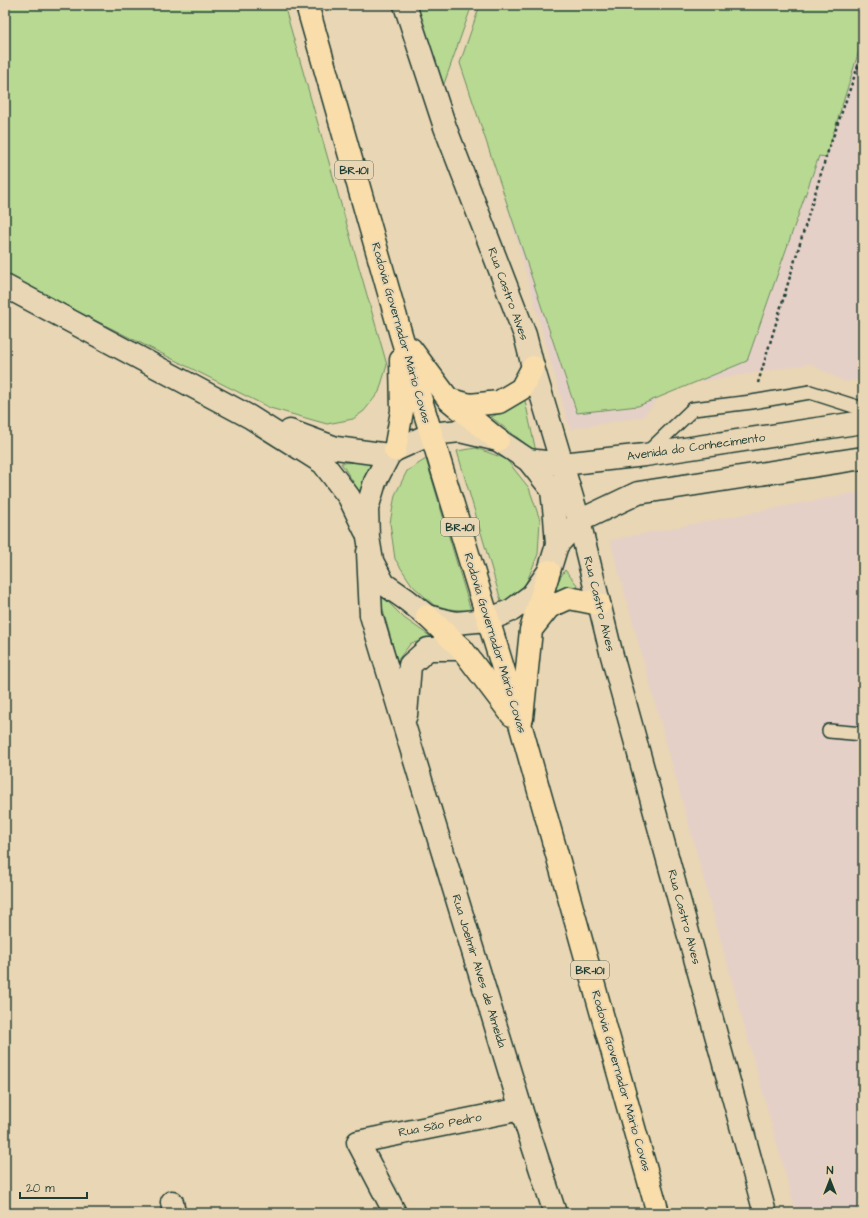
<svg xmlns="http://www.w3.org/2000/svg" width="868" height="1218" font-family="'Architects Daughter',sans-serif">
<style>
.built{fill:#e5d0c7}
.green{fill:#b8d992;stroke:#6c8b63}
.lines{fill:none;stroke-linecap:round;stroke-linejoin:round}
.service-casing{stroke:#1f3d34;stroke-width:16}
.minor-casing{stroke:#1f3d34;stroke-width:25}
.secondary-casing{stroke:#1f3d34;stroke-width:25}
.trunk-casing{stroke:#1f3d34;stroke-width:25}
.path{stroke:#1f3d34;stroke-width:2.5;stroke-dasharray:3 3;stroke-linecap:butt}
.service{stroke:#e9d6b4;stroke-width:13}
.minor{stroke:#e9d6b4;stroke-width:22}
.secondary{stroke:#e9d6b4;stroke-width:22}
.trunk{stroke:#f9ddab;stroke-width:22}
.labels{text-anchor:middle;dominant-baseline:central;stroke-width:4;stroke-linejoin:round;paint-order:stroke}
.shield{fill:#e9d6b4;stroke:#5c6b5a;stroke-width:1}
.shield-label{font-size:11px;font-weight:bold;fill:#1f3d34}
.street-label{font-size:12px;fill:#1f3d34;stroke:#e9d6b4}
</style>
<rect width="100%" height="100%" fill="#e9d6b4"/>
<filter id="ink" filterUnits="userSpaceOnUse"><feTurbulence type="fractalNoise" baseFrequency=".025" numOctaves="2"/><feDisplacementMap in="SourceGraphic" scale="8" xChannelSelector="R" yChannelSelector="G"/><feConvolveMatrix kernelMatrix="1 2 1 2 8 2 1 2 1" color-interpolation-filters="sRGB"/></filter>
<g filter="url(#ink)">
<g class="built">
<path d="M 863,5 L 863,379 L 845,382 L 810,364 L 668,387 L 643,417 L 570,429 L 472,82 Z"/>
<path d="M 863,491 L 863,1213 L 796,1213 L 610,540 Z"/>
</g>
<g class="green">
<path d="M 5,5 L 284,5 L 387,365 L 379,392 L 364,411 L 353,419 L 327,424 L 270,408 L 5,275 Z"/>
<path d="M 417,5 L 472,5 L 440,95 Z"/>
<path d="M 480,5 L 863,5 L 863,38 L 826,157 L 819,156 L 747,361 L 638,406 L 577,413 L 460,63 Z"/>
<path d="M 524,396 L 536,452 L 491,417 L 509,409 Z"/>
<path d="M 476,448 L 506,459 L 529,488 L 540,520 L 538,554 L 525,586 L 502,604 L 457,451 Z"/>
<path d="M 426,459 L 471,611 L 437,608 L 412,585 L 395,559 L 390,523 L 395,495 L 407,471 Z"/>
<path d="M 377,461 L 361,494 L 341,463 Z"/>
<path d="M 565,570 L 578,586 L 552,591 Z"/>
<path d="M 378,592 L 404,618 L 434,639 L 411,643 L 397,661 Z"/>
</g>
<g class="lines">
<defs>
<g id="service">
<path d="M 647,453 L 693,409 L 752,402 L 810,392 L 863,409"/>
<path d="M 829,731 L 863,734"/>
</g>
<g id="minor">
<path d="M 405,5 L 445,127 L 525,335 L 533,367 L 579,521 L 611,652 L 765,1213"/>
<path d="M 368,552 L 371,615 L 405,728 L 521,1109 L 555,1213"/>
<path d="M 406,715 L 410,665 L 428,649 L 462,649"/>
<path d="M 172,1202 L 174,1213"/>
<path d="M 395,1213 L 358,1142 L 521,1109"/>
</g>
<g id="secondary">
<path d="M 5,286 L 250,417 L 323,463 L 349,497 L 365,530"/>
<path d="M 290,431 L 336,448 L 389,455"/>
<path d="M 460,431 L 498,440 L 528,460 L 552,490 L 555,517 L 557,545 L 549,571 L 532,595 L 512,610 L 488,620 L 455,623 L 427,616 L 407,600 L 384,584 L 372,561 L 368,537 L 367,509 L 375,482 L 389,455 L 395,450 L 431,434 Z"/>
<path d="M 528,460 L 562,464 L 645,455 L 863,422"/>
<path d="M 557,545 L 579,521 L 638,493 L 863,458"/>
</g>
<g id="trunk">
<path d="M 307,5 L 401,335 L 521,727 L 658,1213"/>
<path d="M 411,349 L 449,400 L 498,440"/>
<path d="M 450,400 L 470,405 L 499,402 L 521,389 L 533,367"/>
<path d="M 395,450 L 402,411 L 401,360"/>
<path d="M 427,616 L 462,649 L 512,715"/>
<path d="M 534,626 L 549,607 L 569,598 L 599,604"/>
<path d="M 522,718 L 531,630 L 549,571"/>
</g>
</defs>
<use href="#service" class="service-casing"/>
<use href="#minor" class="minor-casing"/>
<use href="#secondary" class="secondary-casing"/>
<use href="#trunk" class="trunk-casing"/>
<path class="path" d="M 758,383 L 826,157 L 863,52"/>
<use href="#service" class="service"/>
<use href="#minor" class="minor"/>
<use href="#secondary" class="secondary"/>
<use href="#trunk" class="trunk"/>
</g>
</g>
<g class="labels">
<g class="shield">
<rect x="335" y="161" width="38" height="18" rx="3"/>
<rect x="441" y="518" width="38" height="18" rx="3"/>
<rect x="571" y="961" width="38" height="18" rx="3"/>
</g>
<g class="shield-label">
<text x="354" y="170">BR-101</text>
<text x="460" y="527">BR-101</text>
<text x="590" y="970">BR-101</text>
</g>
<g class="street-label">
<text transform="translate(508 294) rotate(70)">Rua Castro Alves</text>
<text transform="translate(401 333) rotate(74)">Rodovia Governador Mário Covas</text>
<text transform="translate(696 447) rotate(-8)">Avenida do Conhecimento</text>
<text transform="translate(599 604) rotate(76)">Rua Castro Alves</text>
<text transform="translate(495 643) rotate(73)">Rodovia Governador Mário Covas</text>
<text transform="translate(684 917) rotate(75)">Rua Castro Alves</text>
<text transform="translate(479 971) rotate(73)">Rua Joelmir Alves de Almeida</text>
<text transform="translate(621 1081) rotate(74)">Rodovia Governador Mário Covas</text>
<text transform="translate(440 1125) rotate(-11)">Rua São Pedro</text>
</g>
</g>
<rect width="868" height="1218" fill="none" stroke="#e9d6b4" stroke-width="20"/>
<rect x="10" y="10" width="848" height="1198" fill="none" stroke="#1f3d34" stroke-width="1.5" filter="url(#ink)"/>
<g transform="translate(830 1180)" stroke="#e9d6b4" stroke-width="3" paint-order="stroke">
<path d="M0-3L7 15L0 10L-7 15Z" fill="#1f3d34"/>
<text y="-6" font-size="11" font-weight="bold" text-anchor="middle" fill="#1f3d34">N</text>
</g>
<path d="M20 1192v6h67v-6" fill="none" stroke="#1f3d34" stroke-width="2"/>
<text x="26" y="1192" font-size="12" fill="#1f3d34" stroke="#e9d6b4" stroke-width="3" paint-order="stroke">20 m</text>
</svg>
